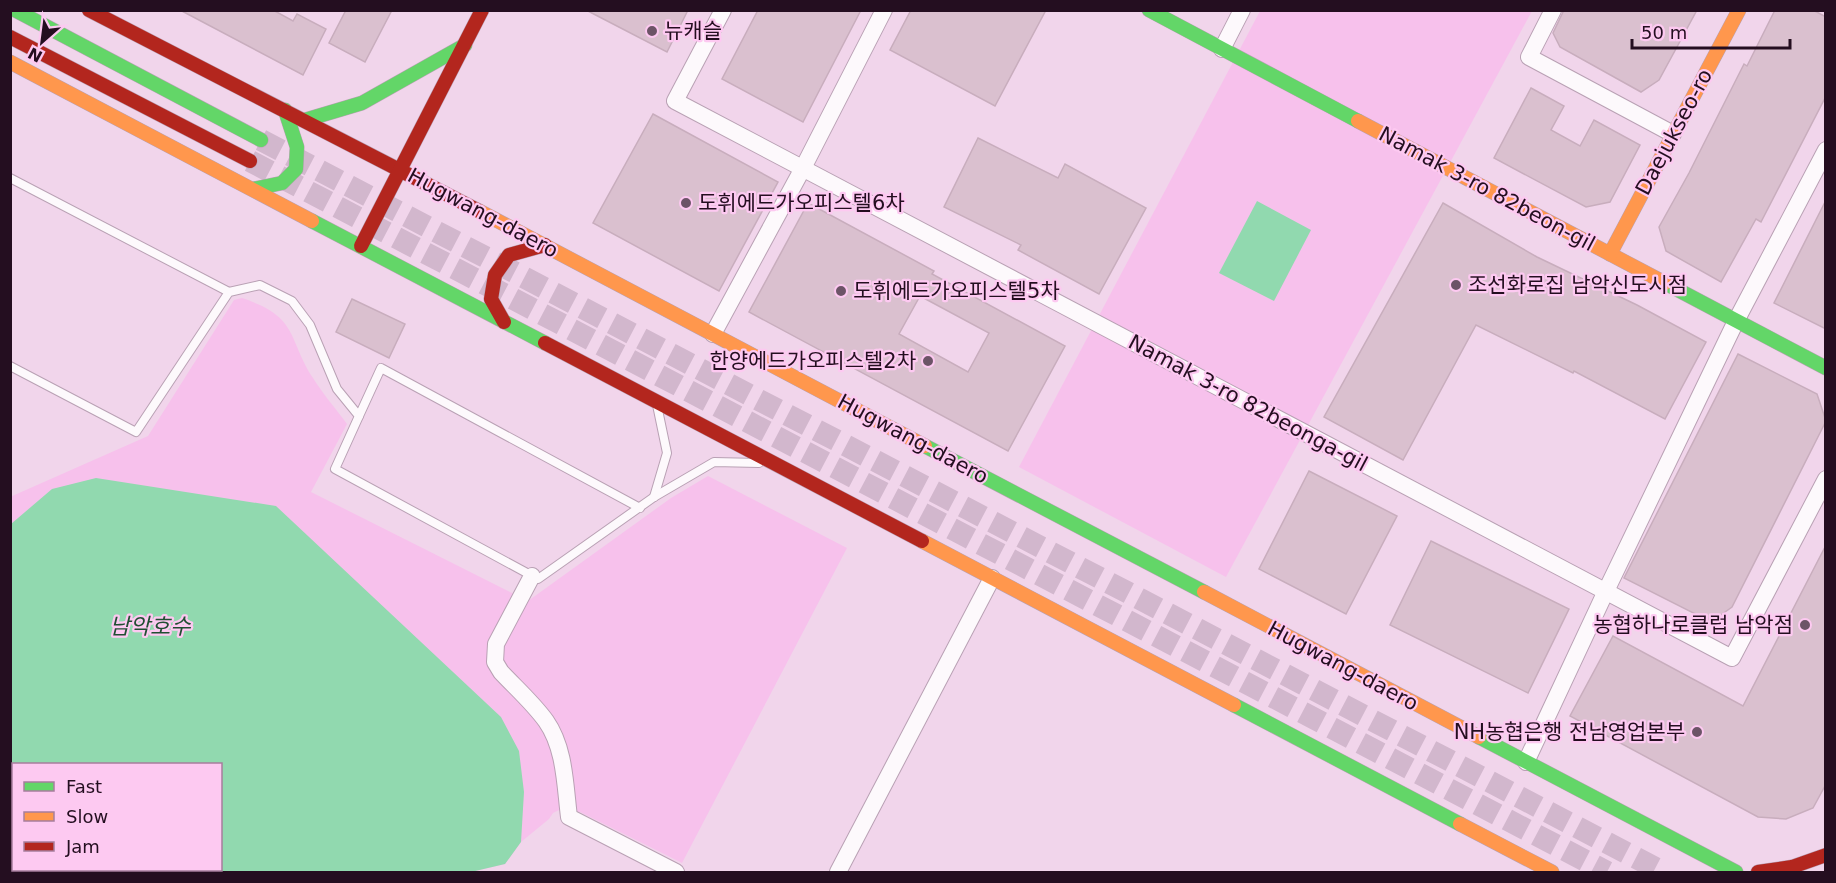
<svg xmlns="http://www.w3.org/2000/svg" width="1836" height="883" font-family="'DejaVu Sans','Noto Sans KR',sans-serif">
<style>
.green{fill:#f7c1ec;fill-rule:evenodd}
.water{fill:#91d9af;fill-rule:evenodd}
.building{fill:#dac0cf;stroke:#c8adbd;stroke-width:1.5;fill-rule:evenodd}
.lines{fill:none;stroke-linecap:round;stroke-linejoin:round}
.secondary-tunnel{stroke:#d2b7cd;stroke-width:22;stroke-dasharray:22 11;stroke-linecap:butt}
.lane-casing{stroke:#b9a1b4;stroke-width:10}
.street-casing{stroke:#b9a1b4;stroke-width:18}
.fast-casing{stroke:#b9a1b4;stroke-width:15}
.slow-casing{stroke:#b9a1b4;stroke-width:15}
.jam-casing{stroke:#b9a1b4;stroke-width:15}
.lane{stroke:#fdf9fc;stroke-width:8}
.street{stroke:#fdf9fc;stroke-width:16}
.fast{stroke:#63d668;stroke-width:14}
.slow{stroke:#ff974d;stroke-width:14}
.jam{stroke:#b3261e;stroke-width:14}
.poi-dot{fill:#6c5467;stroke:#fdc9f1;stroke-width:2}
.labels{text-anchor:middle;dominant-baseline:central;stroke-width:4.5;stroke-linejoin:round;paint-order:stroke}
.poi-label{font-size:21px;fill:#240e20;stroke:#fdc9f1;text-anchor:start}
.street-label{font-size:21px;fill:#240e20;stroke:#fdc9f1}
.water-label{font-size:22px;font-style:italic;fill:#204e32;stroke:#fdc9f1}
</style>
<rect width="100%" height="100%" fill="#f1d5eb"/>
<g class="green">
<path d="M 1260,11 L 1532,11 L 1226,577 L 1019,467 Z"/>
<path d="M 242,298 C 299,317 287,337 313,378 C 323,394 336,409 347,424 L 311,492 L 528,601 L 671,498 L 708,476 L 847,548 L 682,863 L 580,812 L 561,809 L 553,813 L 549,819 L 521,842 L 505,864 L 471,872 L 11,872 L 10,497 L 148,436 L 234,300 ZM 14,764 L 220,764 L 220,870 L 14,870 Z"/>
</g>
<g class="water">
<path d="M 1257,201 L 1311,230 L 1274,301 L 1219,273 Z"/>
<path d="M 96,478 L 276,506 L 501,717 L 519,751 L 524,792 L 521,842 L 505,864 L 471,872 L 11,872 L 11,524 L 52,489 ZM 14,764 L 220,764 L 220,870 L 14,870 Z"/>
</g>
<g class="building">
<path d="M 180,10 L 273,10 L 293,21 L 297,14 L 326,29 L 303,75 Z"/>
<path d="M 346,10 L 392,10 L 365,62 L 329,43 Z"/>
<path d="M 586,10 L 688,10 L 667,52 Z"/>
<path d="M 758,10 L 861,10 L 803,122 L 722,79 Z"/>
<path d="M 911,10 L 1046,10 L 995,106 L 890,50 Z"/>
<path d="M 1564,10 L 1697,10 L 1659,80 L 1641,92 L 1560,47 L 1553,33 Z"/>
<path d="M 1775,10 L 1813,10 L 1826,17 L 1826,96 L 1761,222 L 1756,219 L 1721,282 L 1666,251 L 1659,227 L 1689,173 L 1744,64 L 1747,66 Z"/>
<path d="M 1531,88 L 1564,106 L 1551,130 L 1580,146 L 1594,120 L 1640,145 L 1610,202 L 1586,207 L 1494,158 Z"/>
<path d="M 653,114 L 778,182 L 719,291 L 593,223 Z"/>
<path d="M 978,138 L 1058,178 L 1065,164 L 1146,208 L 1099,294 L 1018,250 L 1021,245 L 944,207 Z"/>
<path d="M 1826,200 L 1826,329 L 1774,303 Z"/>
<path d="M 808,203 L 934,271 L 932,274 L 1065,346 L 1008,451 L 749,312 ZM 920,296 L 989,333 L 968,372 L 899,334 Z"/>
<path d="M 1443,203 L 1537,257 L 1637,305 L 1706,342 L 1665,419 L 1574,371 L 1573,373 L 1476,325 L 1403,460 L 1324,417 Z"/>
<path d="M 352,299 L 405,324 L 389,358 L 336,332 Z"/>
<path d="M 1738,354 L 1817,394 L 1826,421 L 1732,607 L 1711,622 L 1624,578 Z"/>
<path d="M 1309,471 L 1397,516 L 1346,614 L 1259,569 Z"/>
<path d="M 1431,541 L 1569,609 L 1528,693 L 1390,625 Z"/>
<path d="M 1826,545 L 1826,784 L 1813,808 L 1786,819 L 1758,817 L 1570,716 L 1613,636 L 1743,706 Z"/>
</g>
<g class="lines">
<g class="secondary-tunnel">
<path d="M 261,140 L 1663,872"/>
<path d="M 250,161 L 1607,872"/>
</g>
<defs>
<g id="lane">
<path d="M 10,178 L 229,292"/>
<path d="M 10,366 L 136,432 L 229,292 L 260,285 L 292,301 L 310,325 L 337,389 L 359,416 L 335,469 L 538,579 L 654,497 L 714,462 L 759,463"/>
<path d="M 359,416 L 381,368 L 640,508"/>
<path d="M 654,497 L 667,453 L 657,405"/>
</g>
<g id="street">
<path d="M 723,10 L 675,101 L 1732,658 L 1826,479"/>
<path d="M 1553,10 L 1529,57 L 1673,134"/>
<path d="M 1222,49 L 1242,10"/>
<path d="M 713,334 L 803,168 L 884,10"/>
<path d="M 532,576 L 496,644 L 495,662 L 501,672 C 516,688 533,703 546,721 C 565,748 565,785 569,817 L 676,872"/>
<path d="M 1526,762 L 1606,591 L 1736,321 L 1826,150"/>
<path d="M 838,872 L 992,578"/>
</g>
<g id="fast">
<path d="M 15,10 L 261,140"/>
<path d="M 1149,10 L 1358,121"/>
<path d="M 305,120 L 362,103 L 465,45"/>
<path d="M 253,189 L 282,183 L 296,169 L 297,147 L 285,110"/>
<path d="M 312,221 L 545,343"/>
<path d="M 1665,283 L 1826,368"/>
<path d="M 925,446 L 1204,592"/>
<path d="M 1234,705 L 1460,824"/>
<path d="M 1479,737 L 1736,872"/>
</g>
<g id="slow">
<path d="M 10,62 L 312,221"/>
<path d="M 1358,121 L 1665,283"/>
<path d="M 479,211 L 925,446"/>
<path d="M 1610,254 L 1739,10"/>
<path d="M 922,541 L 1234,705"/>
<path d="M 1204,592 L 1479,737"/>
<path d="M 1460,824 L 1552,872"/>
</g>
<g id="jam">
<path d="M 89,10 L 479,211"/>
<path d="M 10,37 L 250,161"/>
<path d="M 361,246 L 482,10"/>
<path d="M 504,322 L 491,299 L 495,275 L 509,255 L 545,245"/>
<path d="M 545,343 L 922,541"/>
<path d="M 1758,872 L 1792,867 L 1826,855"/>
</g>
</defs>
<use href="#lane" class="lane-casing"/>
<use href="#street" class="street-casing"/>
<use href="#fast" class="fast-casing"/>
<use href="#slow" class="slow-casing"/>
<use href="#jam" class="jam-casing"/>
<use href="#lane" class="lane"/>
<use href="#street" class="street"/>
<use href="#fast" class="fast"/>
<use href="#slow" class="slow"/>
<use href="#jam" class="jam"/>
</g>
<g class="poi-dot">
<circle cx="652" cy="31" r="6"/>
<circle cx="686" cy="203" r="6"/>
<circle cx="1456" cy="285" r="6"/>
<circle cx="841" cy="291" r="6"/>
<circle cx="928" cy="361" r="6"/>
<circle cx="1805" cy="625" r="6"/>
<circle cx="1697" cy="732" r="6"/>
</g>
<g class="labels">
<g class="poi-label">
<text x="664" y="31">뉴캐슬</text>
<text x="698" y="203">도휘에드가오피스텔6차</text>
<text x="1468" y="285">조선화로집 남악신도시점</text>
<text x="853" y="291">도휘에드가오피스텔5차</text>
<text x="916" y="361" text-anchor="end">한양에드가오피스텔2차</text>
<text x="1793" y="625" text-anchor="end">농협하나로클럽 남악점</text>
<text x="1685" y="732" text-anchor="end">NH농협은행 전남영업본부</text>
</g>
<g class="street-label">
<text transform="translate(1674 132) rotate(-62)">Daejukseo-ro</text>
<text transform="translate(1487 189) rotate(28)">Namak 3-ro 82beon-gil</text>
<text transform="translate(483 213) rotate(28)">Hugwang-daero</text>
<text transform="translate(1248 403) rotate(28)">Namak 3-ro 82beonga-gil</text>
<text transform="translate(913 439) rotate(28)">Hugwang-daero</text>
<text transform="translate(1343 666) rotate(28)">Hugwang-daero</text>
</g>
<g class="water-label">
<text x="150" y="626">남악호수</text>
</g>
</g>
<rect width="1836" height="883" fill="none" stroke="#240e20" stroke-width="24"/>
<rect x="12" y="763" width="210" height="108" fill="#fdc9f1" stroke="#a67e9d" stroke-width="1.5"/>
<rect x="24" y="782" width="30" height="9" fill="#63d668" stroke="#a67e9d" stroke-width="1.5"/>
<text x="66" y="793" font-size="18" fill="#240e20">Fast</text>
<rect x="24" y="812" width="30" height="9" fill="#ff974d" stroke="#a67e9d" stroke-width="1.5"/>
<text x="66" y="823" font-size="18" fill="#240e20">Slow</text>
<rect x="24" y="842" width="30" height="9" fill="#b3261e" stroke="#a67e9d" stroke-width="1.5"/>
<text x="66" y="853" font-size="18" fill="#240e20">Jam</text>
<g transform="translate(42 42) rotate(208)" stroke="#fdc9f1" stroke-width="4.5" paint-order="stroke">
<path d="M0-4.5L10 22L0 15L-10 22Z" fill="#240e20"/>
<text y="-9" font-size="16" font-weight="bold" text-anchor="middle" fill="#240e20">N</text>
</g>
<path d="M1632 39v9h158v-9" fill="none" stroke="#240e20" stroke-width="3"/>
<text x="1641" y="39" font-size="18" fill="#240e20" stroke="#fdc9f1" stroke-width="4.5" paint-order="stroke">50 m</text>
</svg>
